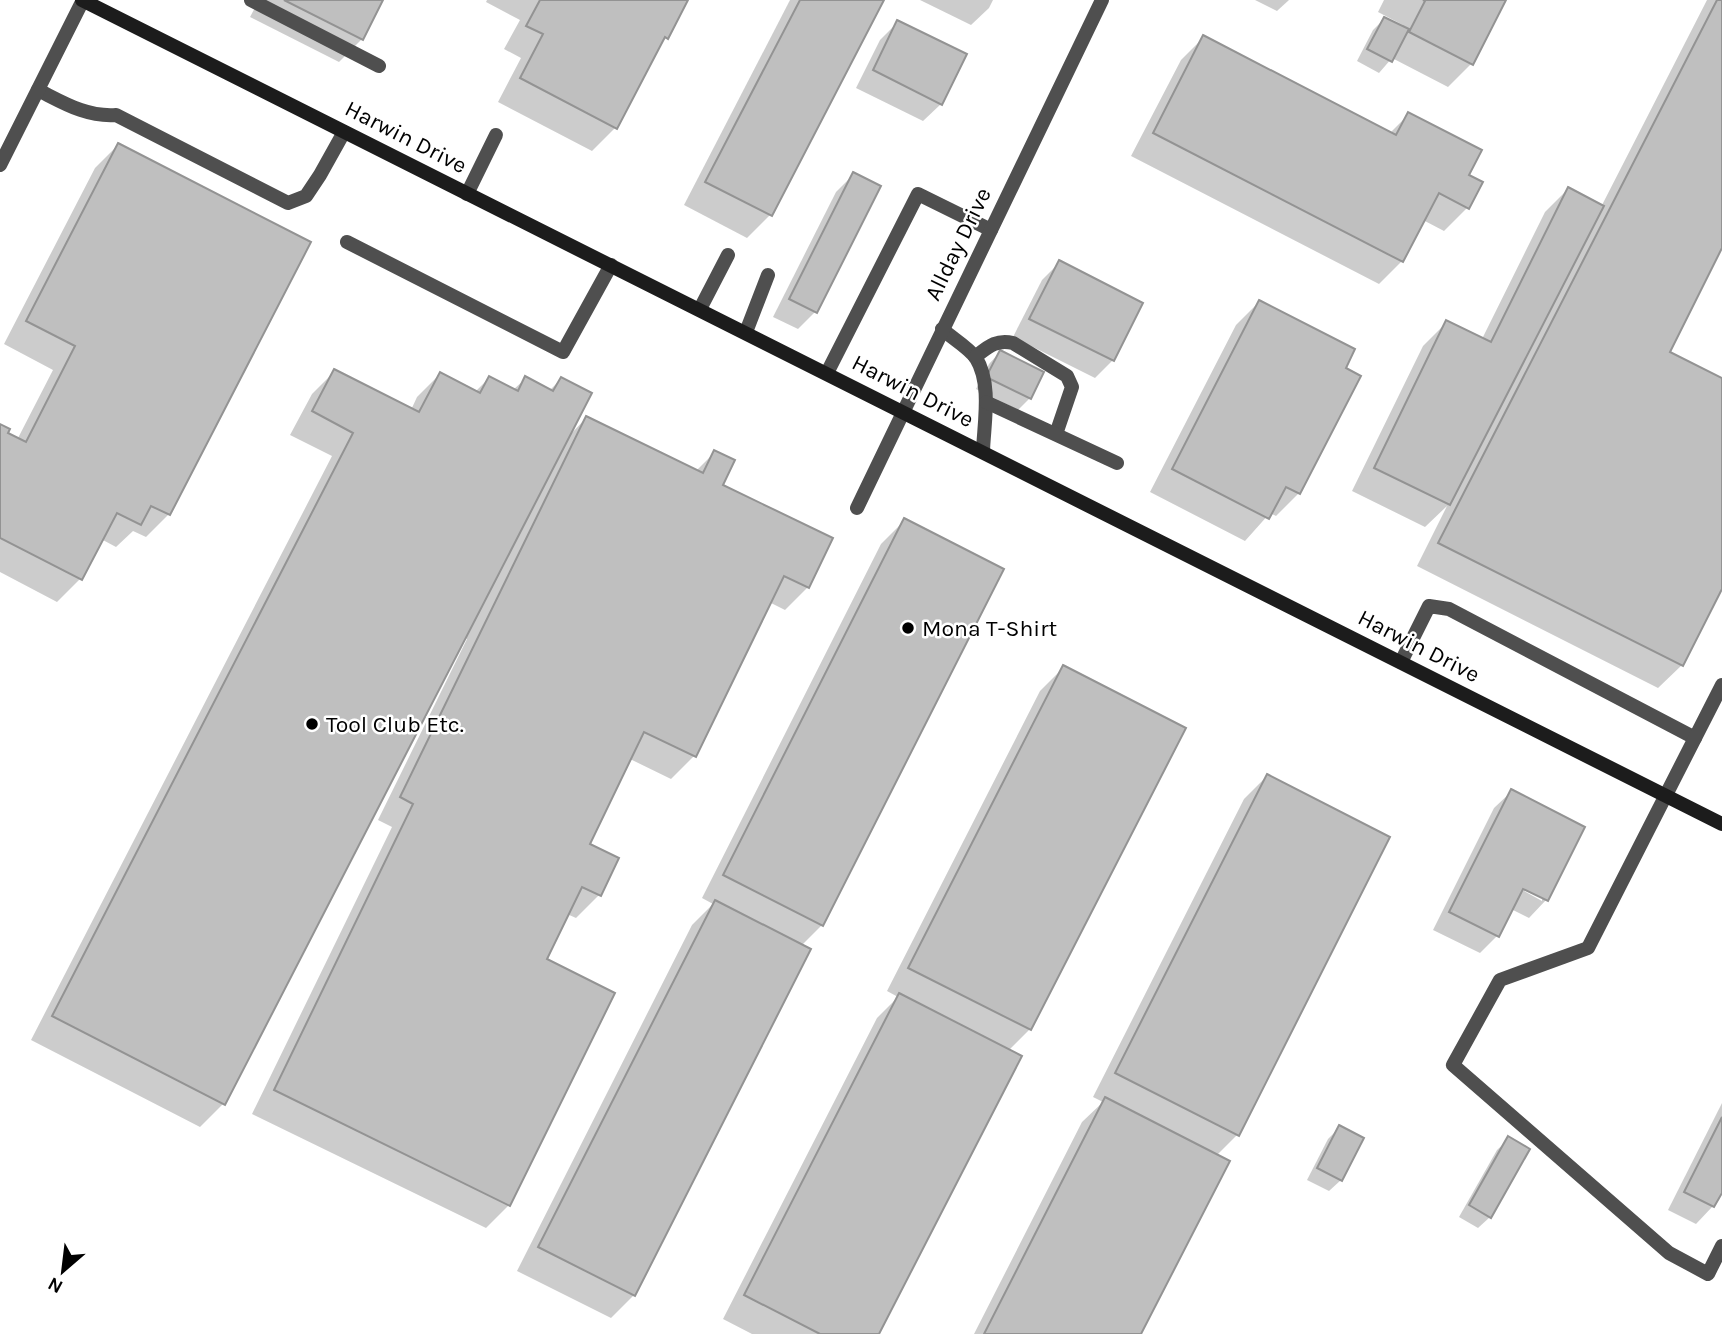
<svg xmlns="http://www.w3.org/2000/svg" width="1722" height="1334" font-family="Karla,sans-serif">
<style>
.shadow{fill:#0003;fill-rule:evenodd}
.building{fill:#bfbfbf;stroke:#939393;stroke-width:2}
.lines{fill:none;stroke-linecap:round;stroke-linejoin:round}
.service{stroke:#4f4f4f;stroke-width:14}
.minor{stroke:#4f4f4f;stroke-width:14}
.secondary{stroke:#1c1c1c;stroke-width:14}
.poi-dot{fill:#000;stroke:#fff;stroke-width:2.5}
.labels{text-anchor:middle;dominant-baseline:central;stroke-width:5;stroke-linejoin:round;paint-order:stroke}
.street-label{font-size:23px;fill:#000;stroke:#fff}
.poi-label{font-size:23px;fill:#000;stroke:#fff;text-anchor:start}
</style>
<rect width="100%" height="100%" fill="#fff"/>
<g class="shadow">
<path d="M 259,0 L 381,0 L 362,39 L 339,62 L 250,17 Z"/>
<path d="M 487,0 L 686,0 L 666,38 L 658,46 L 615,128 L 592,151 L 498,102 L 521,58 L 504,49 L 520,20 L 486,2 Z"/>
<path d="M 790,0 L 882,0 L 770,215 L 747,238 L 684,205 Z"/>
<path d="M 920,0 L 993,0 L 989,8 L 971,25 Z"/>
<path d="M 1255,0 L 1289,0 L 1277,11 Z"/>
<path d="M 1384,0 L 1504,0 L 1471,64 L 1448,87 L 1392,58 L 1379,73 L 1357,61 L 1373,30 L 1384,19 L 1402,28 L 1403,25 L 1378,12 Z"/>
<path d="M 1707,0 L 1722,0 L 1722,244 L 1667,353 L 1722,380 L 1722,585 L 1682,665 L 1658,688 L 1417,566 L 1447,506 L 1425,527 L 1352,491 L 1423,346 L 1446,323 L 1482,339 L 1545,212 L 1568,189 L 1601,207 Z"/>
<path d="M 898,22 L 941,104 L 923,121 L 856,88 L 880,40 Z"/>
<path d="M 1204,37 L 1389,134 L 1409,114 L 1467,175 L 1480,182 L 1467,208 L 1444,231 L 1423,220 L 1402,261 L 1379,284 L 1131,156 L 1181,60 Z"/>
<path d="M 118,145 L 169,514 L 146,537 L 133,531 L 116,547 L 101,539 L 80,579 L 57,602 L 0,572 L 0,426 L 6,434 L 17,440 L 53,370 L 4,344 L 95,168 Z"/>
<path d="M 854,174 L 815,312 L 798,329 L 773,317 L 836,192 Z"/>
<path d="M 1059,263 L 1141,304 L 1113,360 L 1095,378 L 1013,337 L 1042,280 Z"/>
<path d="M 1259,302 L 1299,493 L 1276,516 L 1270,513 L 1245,541 L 1150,492 L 1236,325 Z"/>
<path d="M 1000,352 L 1042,373 L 1030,398 L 1018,410 L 976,389 L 989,364 Z"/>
<path d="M 335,371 L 411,410 L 417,397 L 440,374 L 475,392 L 489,378 L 513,390 L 525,379 L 549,391 L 561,379 L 569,436 L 586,418 L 695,472 L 715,452 L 721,486 L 808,587 L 785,610 L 769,602 L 694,756 L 671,779 L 630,759 L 588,845 L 599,895 L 576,918 L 567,914 L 544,960 L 509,1205 L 486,1228 L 252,1114 L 392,827 L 378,820 L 467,639 L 464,637 L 223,1104 L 200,1127 L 31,1040 L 332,456 L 290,435 L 312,394 Z"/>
<path d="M 904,521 L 822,925 L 801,946 L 809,950 L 634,1295 L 611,1318 L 517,1271 L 692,925 L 713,904 L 702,898 L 881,544 Z"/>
<path d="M 1063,668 L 1030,1029 L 1008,1051 L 877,1334 L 752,1334 L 723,1319 L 877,1018 L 898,997 L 887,991 L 1040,691 Z"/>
<path d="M 1267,776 L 1237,1135 L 1216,1156 L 1139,1334 L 974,1334 L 1082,1122 L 1103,1102 L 1093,1097 L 1244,799 Z"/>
<path d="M 1512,791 L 1583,827 L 1546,900 L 1529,918 L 1511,909 L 1497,936 L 1480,953 L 1433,930 L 1494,808 ZM 1516,883 L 1542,897 L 1542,901 L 1515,886 Z"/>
<path d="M 1722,1103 L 1722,1189 L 1713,1206 L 1696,1224 L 1668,1210 Z"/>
<path d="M 1340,1127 L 1341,1180 L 1329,1191 L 1307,1180 L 1328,1139 Z"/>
<path d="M 1509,1139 L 1490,1217 L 1478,1228 L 1459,1217 L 1497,1150 Z"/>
</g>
<g class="building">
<path d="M 284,0 L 383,0 L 363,40 Z"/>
<path d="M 540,0 L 688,0 L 668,39 L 665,37 L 617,129 L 520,78 L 543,34 L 526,26 Z"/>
<path d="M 800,0 L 884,0 L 772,216 L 705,182 Z"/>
<path d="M 1423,0 L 1506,0 L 1473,65 L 1409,32 L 1425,1 Z"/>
<path d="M 1717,0 L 1722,0 L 1722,248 L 1670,352 L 1722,378 L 1722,589 L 1683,666 L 1438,543 Z"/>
<path d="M 1384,17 L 1409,29 L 1392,62 L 1367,49 Z"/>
<path d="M 897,20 L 967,54 L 942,105 L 873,70 Z"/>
<path d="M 1203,35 L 1396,135 L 1408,112 L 1482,150 L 1469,175 L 1483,182 L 1469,209 L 1439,193 L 1403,262 L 1153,133 Z"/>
<path d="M 118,143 L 311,242 L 170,515 L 151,506 L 141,525 L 117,513 L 82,580 L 0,538 L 0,424 L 10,429 L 8,433 L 26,442 L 75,346 L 26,321 Z"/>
<path d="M 853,172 L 881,186 L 817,313 L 789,299 Z"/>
<path d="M 1568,187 L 1604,206 L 1450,505 L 1374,468 L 1446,320 L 1491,342 Z"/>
<path d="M 1059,260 L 1143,303 L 1114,361 L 1029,319 Z"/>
<path d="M 1259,300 L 1355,349 L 1346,368 L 1361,376 L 1300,494 L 1286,487 L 1269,519 L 1172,469 Z"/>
<path d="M 1000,350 L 1044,372 L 1031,399 L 986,377 Z"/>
<path d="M 334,369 L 419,412 L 440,372 L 480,393 L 489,376 L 518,391 L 525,376 L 553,391 L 561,377 L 592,393 L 225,1105 L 52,1016 L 353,433 L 312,411 Z"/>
<path d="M 586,416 L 703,473 L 714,450 L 735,460 L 723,485 L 833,538 L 809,588 L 784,576 L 696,757 L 644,732 L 590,844 L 619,858 L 601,896 L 582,887 L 547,959 L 615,993 L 510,1206 L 274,1090 L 413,804 L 400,797 Z"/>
<path d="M 904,518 L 1004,569 L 823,926 L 723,875 Z"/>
<path d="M 1063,665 L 1186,728 L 1031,1030 L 908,968 Z"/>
<path d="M 1267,774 L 1390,837 L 1239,1136 L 1115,1073 Z"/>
<path d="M 1511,789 L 1585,827 L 1548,901 L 1523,889 L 1499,937 L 1449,912 Z"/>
<path d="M 715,900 L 811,949 L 635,1296 L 538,1247 Z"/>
<path d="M 899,993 L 1022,1056 L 879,1334 L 820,1334 L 744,1295 Z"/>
<path d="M 1105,1097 L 1230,1161 L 1141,1334 L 984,1334 Z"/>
<path d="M 1722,1117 L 1722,1193 L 1714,1207 L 1684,1192 Z"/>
<path d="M 1339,1125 L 1364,1138 L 1342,1181 L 1317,1168 Z"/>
<path d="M 1508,1136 L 1530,1149 L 1491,1218 L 1469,1205 Z"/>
</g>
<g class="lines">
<g class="service">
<path d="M 251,0 L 379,66"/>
<path d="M 38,90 C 64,103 86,117 116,115 L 288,203 L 306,196 L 320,175 L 344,132"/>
<path d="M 467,194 L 496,135"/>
<path d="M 347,242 L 563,352 L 611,265"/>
<path d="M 700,309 L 728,255"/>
<path d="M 942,329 C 952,338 968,347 976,358 C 992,384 984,423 983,451"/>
<path d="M 746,332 L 768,275"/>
<path d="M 975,357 C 988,347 996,339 1013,343 L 1067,376 L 1072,387 L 1056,434"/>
<path d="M 827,373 L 918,194 L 991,230"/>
<path d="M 986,402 L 1117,463"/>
<path d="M 1401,662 L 1429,606 L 1449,609 L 1695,738"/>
<path d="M 1722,685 L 1588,948 L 1500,980 L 1453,1065 L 1669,1253 L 1708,1274 L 1722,1246"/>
</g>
<g class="minor">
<path d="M 0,165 L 83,0"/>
<path d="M 857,508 L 1102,0"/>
</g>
<path class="secondary" d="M 82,0 L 1722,824"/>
</g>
<g class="poi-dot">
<circle cx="908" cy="628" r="7"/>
<circle cx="312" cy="724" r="7"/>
</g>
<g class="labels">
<g class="street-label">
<text transform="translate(406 137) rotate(27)">Harwin Drive</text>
<text transform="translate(958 244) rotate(-64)">Allday Drive</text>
<text transform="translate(913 391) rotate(27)">Harwin Drive</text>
<text transform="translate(1419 646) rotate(27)">Harwin Drive</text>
</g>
<g class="poi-label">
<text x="922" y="628">Mona T-Shirt</text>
<text x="326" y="724">Tool Club Etc.</text>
</g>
</g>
<g transform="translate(63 1271) rotate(208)" stroke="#ffffff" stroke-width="5" paint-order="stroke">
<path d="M0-5L12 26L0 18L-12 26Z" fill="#000000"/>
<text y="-10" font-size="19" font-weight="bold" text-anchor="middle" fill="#000000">N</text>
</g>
</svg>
